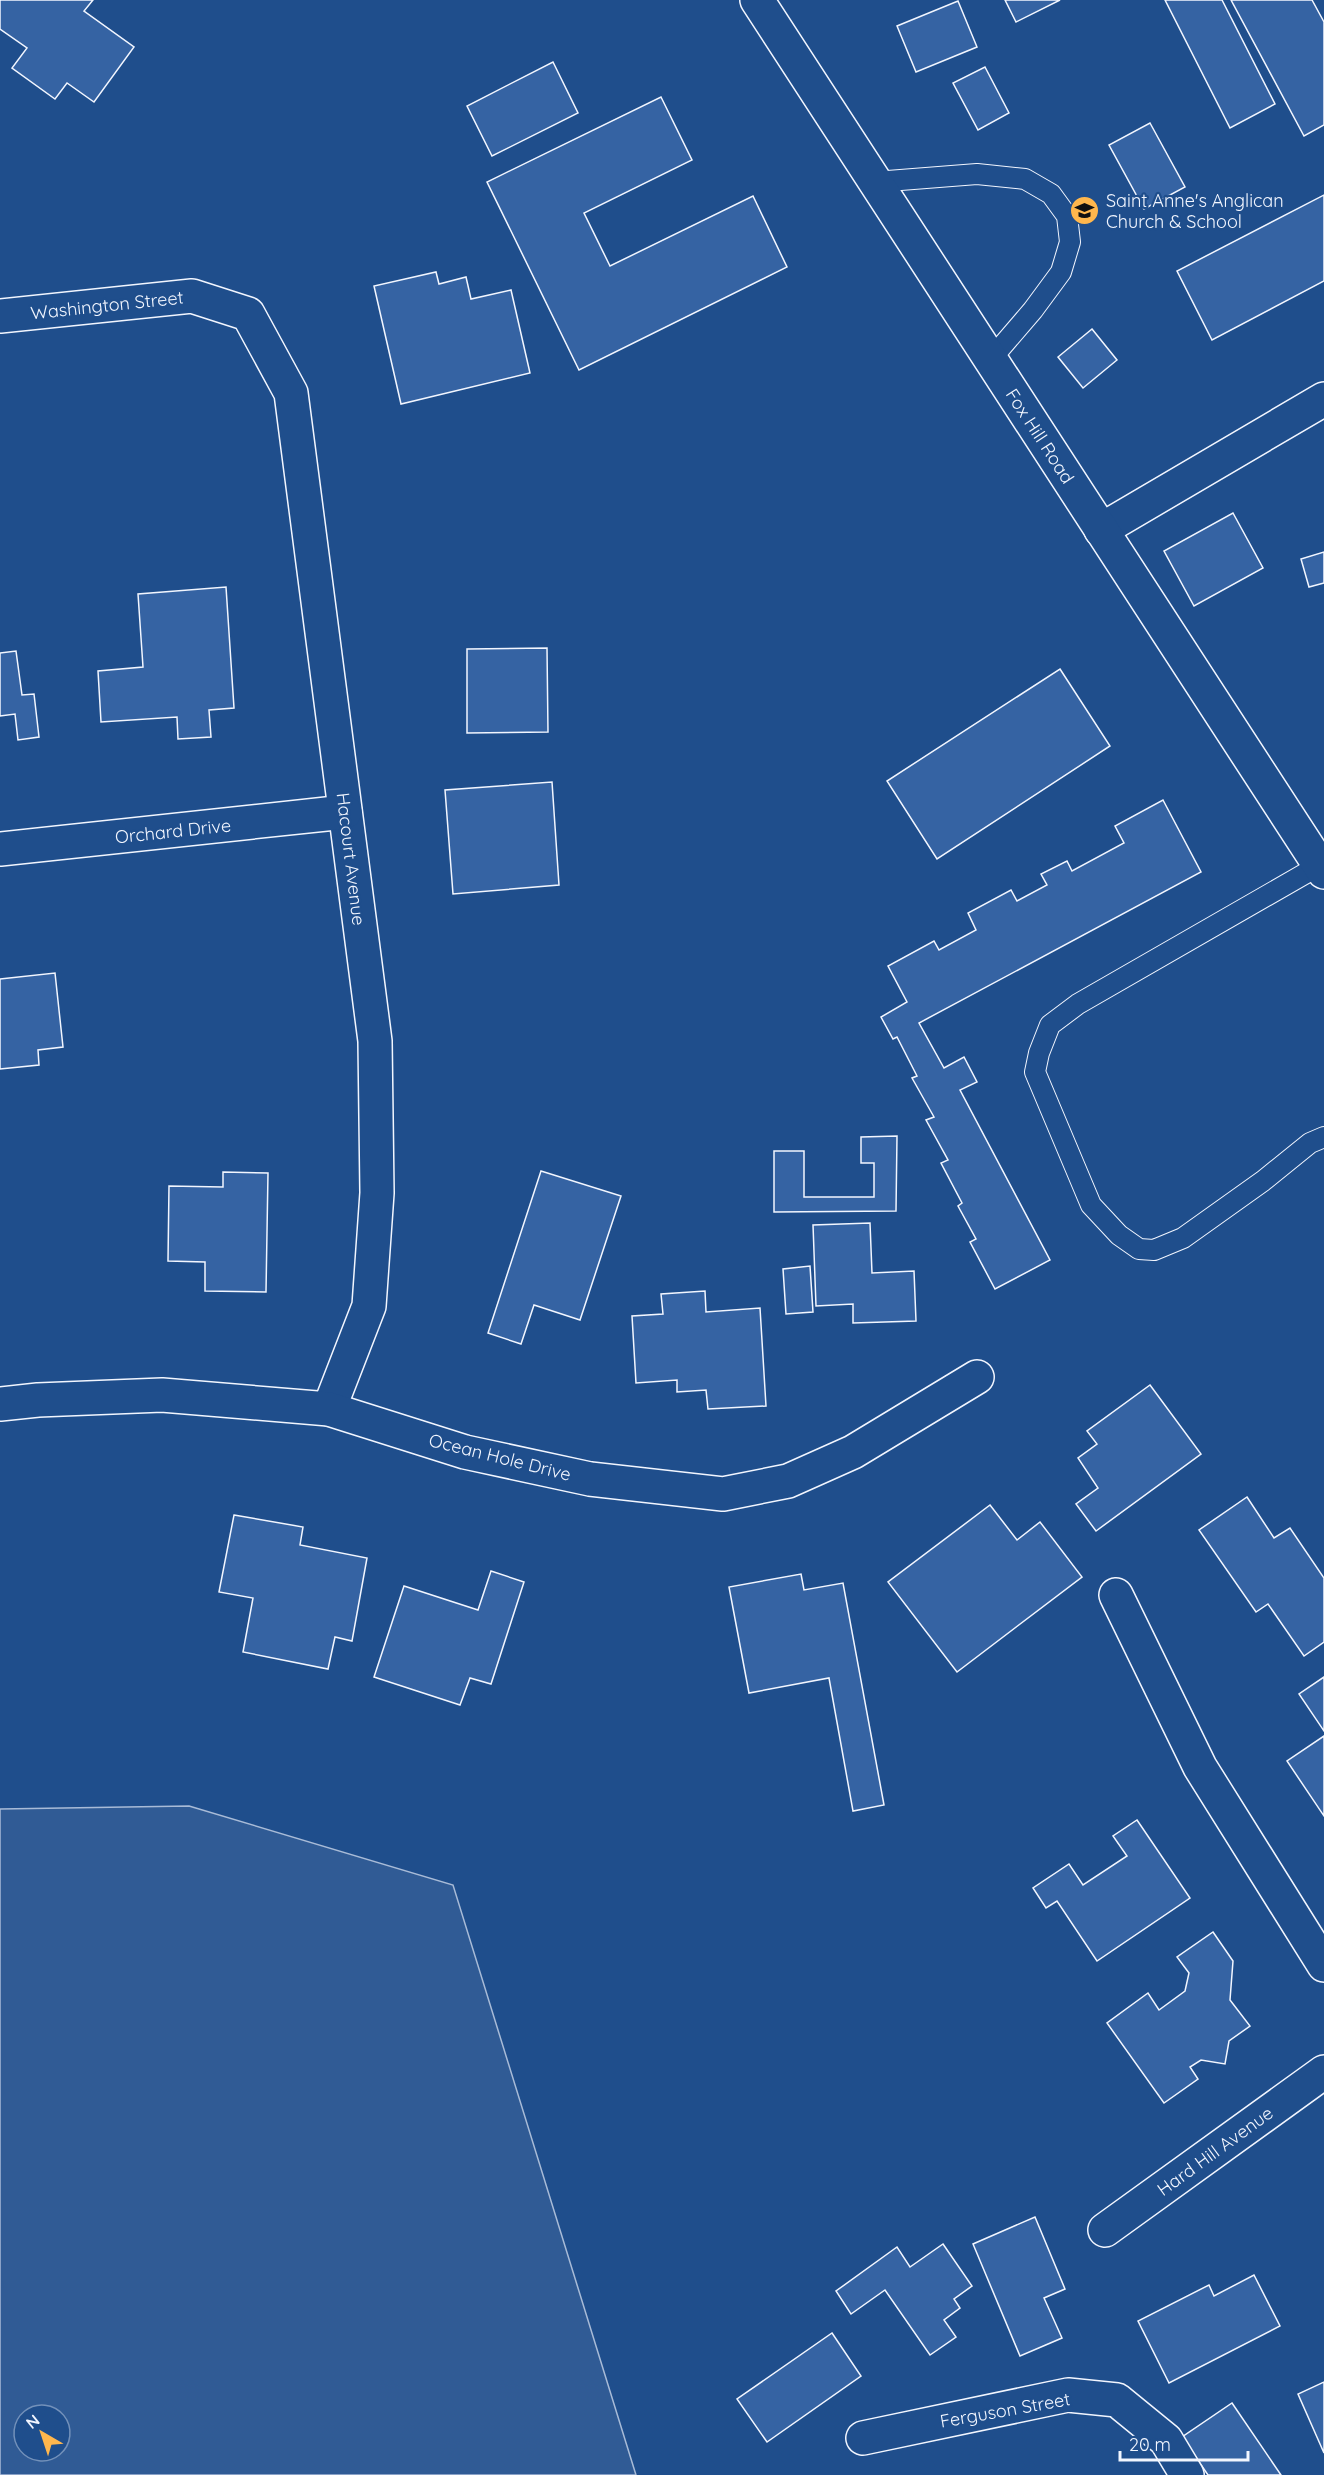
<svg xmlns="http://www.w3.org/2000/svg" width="1324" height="2475" font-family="Quicksand,sans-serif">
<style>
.green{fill:#305b95;stroke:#a8bbd7;stroke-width:1.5;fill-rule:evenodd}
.building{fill:#3563a3;stroke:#f2f6ff;stroke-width:1.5}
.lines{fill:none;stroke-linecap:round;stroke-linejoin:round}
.service-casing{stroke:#f2f6ff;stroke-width:22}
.minor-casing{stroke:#f2f6ff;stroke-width:36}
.secondary-casing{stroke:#f2f6ff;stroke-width:36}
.service{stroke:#1f4e8c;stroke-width:20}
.minor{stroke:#1f4e8c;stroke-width:33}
.secondary{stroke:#1f4e8c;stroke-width:33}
.labels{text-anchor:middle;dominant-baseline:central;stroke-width:4.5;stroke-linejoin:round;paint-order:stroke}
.poi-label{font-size:18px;fill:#f2f6ff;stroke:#1f4e8c;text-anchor:start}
.street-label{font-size:18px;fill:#f2f6ff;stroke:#1f4e8c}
</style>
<rect width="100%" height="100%" fill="#1f4e8c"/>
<path class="green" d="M 189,1806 L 453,1885 L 636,2475 L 0,2475 L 0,1809 ZM 24,2415 L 60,2415 L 60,2451 L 24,2451 Z"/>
<g class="building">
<path d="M 0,0 L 93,0 L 84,11 L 134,47 L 94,102 L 67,83 L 55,99 L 12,68 L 27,48 L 0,29 Z"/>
<path d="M 1005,0 L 1060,0 L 1016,22 Z"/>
<path d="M 1165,0 L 1222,0 L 1275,104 L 1230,128 Z"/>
<path d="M 1231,0 L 1312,0 L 1324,22 L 1324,125 L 1304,136 Z"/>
<path d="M 958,1 L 977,47 L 916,72 L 897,26 Z"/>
<path d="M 553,62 L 578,113 L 492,156 L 467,106 Z"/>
<path d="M 985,67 L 1009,113 L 978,130 L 953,83 Z"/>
<path d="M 661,97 L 692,160 L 584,213 L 610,266 L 753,196 L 787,267 L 579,370 L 487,182 Z"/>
<path d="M 1150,123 L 1185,187 L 1144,209 L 1109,145 Z"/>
<path d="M 1324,195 L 1324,281 L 1212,340 L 1177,271 Z"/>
<path d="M 436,272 L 439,284 L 466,277 L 471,299 L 511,290 L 530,373 L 401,404 L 374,286 Z"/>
<path d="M 1092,329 L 1117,360 L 1083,388 L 1058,357 Z"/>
<path d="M 1233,513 L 1263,568 L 1194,606 L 1164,551 Z"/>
<path d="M 1324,552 L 1324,583 L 1309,587 L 1301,559 Z"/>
<path d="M 226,587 L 234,708 L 209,710 L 211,737 L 178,739 L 177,717 L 101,722 L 98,671 L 143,667 L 138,594 Z"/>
<path d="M 547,648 L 548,732 L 467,733 L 467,649 Z"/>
<path d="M 16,651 L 22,695 L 34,694 L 39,737 L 18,740 L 15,714 L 0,716 L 0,653 Z"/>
<path d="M 1060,669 L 1110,746 L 937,859 L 887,781 Z"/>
<path d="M 552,782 L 559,885 L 453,894 L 445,790 Z"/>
<path d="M 1163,800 L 1201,872 L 919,1023 L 944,1068 L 964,1057 L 977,1082 L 960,1090 L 1050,1260 L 995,1289 L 970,1242 L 976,1239 L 958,1206 L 962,1203 L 941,1163 L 948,1160 L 926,1120 L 934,1117 L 912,1078 L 917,1076 L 897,1037 L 893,1039 L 881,1017 L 907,1002 L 888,966 L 934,941 L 939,950 L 976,930 L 968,913 L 1011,890 L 1017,901 L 1047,885 L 1041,874 L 1067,861 L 1072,871 L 1124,843 L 1115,826 Z"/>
<path d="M 55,973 L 63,1047 L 38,1050 L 39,1065 L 0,1069 L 0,979 Z"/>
<path d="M 897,1136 L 896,1211 L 774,1212 L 774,1151 L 804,1151 L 804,1197 L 874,1197 L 874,1163 L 861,1163 L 861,1137 Z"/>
<path d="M 541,1171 L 621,1196 L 580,1320 L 534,1305 L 521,1344 L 488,1333 Z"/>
<path d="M 223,1172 L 268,1173 L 266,1292 L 205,1291 L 205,1262 L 168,1261 L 169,1186 L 223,1187 Z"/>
<path d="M 870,1223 L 872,1273 L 914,1271 L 916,1321 L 853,1323 L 853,1304 L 816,1306 L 813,1225 Z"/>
<path d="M 810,1266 L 813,1312 L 786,1314 L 783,1269 Z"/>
<path d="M 705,1291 L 706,1312 L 760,1308 L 766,1406 L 708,1409 L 706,1390 L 677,1392 L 677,1380 L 636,1383 L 632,1316 L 663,1314 L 661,1294 Z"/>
<path d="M 1150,1385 L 1201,1454 L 1096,1531 L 1076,1504 L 1098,1488 L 1078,1458 L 1097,1444 L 1087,1431 Z"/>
<path d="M 1247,1497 L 1274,1538 L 1290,1528 L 1324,1578 L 1324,1642 L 1304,1656 L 1268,1604 L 1256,1612 L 1199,1530 Z"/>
<path d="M 990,1505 L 1017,1540 L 1040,1522 L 1082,1577 L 957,1672 L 888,1582 Z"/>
<path d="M 234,1515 L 303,1527 L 300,1545 L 367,1558 L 352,1641 L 335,1637 L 328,1669 L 243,1652 L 253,1598 L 219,1592 Z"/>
<path d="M 491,1571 L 524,1582 L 491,1684 L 470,1678 L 460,1705 L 374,1677 L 404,1586 L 478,1610 Z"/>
<path d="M 801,1574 L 804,1590 L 843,1583 L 884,1805 L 853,1811 L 829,1678 L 749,1693 L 729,1587 Z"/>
<path d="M 1324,1677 L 1324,1731 L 1299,1694 Z"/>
<path d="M 1324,1736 L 1324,1816 L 1287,1761 Z"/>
<path d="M 1137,1820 L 1190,1898 L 1097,1961 L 1057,1901 L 1046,1908 L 1033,1888 L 1069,1864 L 1083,1885 L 1127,1856 L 1113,1836 Z"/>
<path d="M 1213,1932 L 1233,1961 L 1230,2000 L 1250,2026 L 1229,2041 L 1225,2064 L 1201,2060 L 1190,2067 L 1198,2079 L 1164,2103 L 1107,2023 L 1148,1993 L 1159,2010 L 1185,1991 L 1189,1973 L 1177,1957 Z"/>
<path d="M 1035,2217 L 1065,2289 L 1044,2298 L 1062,2338 L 1020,2356 L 973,2244 Z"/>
<path d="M 943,2244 L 972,2286 L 954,2299 L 960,2308 L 944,2320 L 956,2337 L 930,2355 L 885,2290 L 851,2314 L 836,2291 L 897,2247 L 910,2267 Z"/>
<path d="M 1254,2275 L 1280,2326 L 1169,2383 L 1138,2321 L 1209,2285 L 1214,2296 Z"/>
<path d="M 832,2333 L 861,2376 L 767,2442 L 737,2399 Z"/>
<path d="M 1324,2382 L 1324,2453 L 1298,2394 Z"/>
<path d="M 1232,2403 L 1281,2475 L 1208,2475 L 1182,2437 Z"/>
</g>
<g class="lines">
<defs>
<g id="service">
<path d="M 875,182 L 977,174 L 1025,179 L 1051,194 L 1067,216 L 1070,242 L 1061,272 L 1033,310 L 991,359"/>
<path d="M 1320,865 L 1078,1004 L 1050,1025 L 1039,1053 L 1035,1072 L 1091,1205 L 1119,1235 L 1139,1249 L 1154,1250 L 1183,1238 L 1263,1181 L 1310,1143 L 1324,1137"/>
</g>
<g id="minor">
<path d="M 0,316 L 192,296 L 248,314 L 291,393 L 375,1041 L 377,1193 L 369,1306 L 329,1409"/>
<path d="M 1101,530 L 1324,399"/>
<path d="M 0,849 L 345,812"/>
<path d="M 0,1404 L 38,1400 L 162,1395 L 329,1409 L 465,1452 L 590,1479 L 723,1494 L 788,1481 L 853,1452 L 977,1377"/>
<path d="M 1116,1595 L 1200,1767 L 1324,1965"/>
<path d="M 1105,2230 L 1324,2072"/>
<path d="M 863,2438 L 1068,2395 L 1117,2400 L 1166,2440 L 1187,2475"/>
</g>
<path id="secondary" d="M 757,0 L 1324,872"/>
</defs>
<use href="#service" class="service-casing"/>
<use href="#minor" class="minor-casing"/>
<use href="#secondary" class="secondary-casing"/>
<use href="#service" class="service"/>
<use href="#minor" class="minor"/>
<use href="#secondary" class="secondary"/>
</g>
<defs>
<symbol id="school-disc" viewBox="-11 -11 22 22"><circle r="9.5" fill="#ffb74d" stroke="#1f4e8c"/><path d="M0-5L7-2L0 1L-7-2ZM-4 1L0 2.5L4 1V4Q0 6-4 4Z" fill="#111"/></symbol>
</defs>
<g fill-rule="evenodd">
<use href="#school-disc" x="1068" y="194" width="33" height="33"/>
</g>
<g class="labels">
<g class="poi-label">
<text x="1106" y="200">Saint Anne's Anglican<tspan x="1106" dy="21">Church &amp; School</tspan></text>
</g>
<g class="street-label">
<text transform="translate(107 305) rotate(-6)">Washington Street</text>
<text transform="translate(1040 436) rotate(57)">Fox Hill Road</text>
<text transform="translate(173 831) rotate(-6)">Orchard Drive</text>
<text transform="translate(351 859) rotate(83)">Hacourt Avenue</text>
<text transform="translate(500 1457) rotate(14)">Ocean Hole Drive</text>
<text transform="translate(1215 2151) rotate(-36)">Hard Hill Avenue</text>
<text transform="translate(1005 2410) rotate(-10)">Ferguson Street</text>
</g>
</g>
<g transform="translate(42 2433) rotate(321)"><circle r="28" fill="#1f4e8c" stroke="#7391ba" stroke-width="1.5"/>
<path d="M0-4.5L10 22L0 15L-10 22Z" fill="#ffb74d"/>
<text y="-9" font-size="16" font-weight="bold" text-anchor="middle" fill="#f2f6ff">N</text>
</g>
<path d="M1120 2451v9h128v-9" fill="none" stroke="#f2f6ff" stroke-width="3"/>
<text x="1129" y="2451" font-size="18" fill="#f2f6ff" stroke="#1f4e8c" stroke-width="4.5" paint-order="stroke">20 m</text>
</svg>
